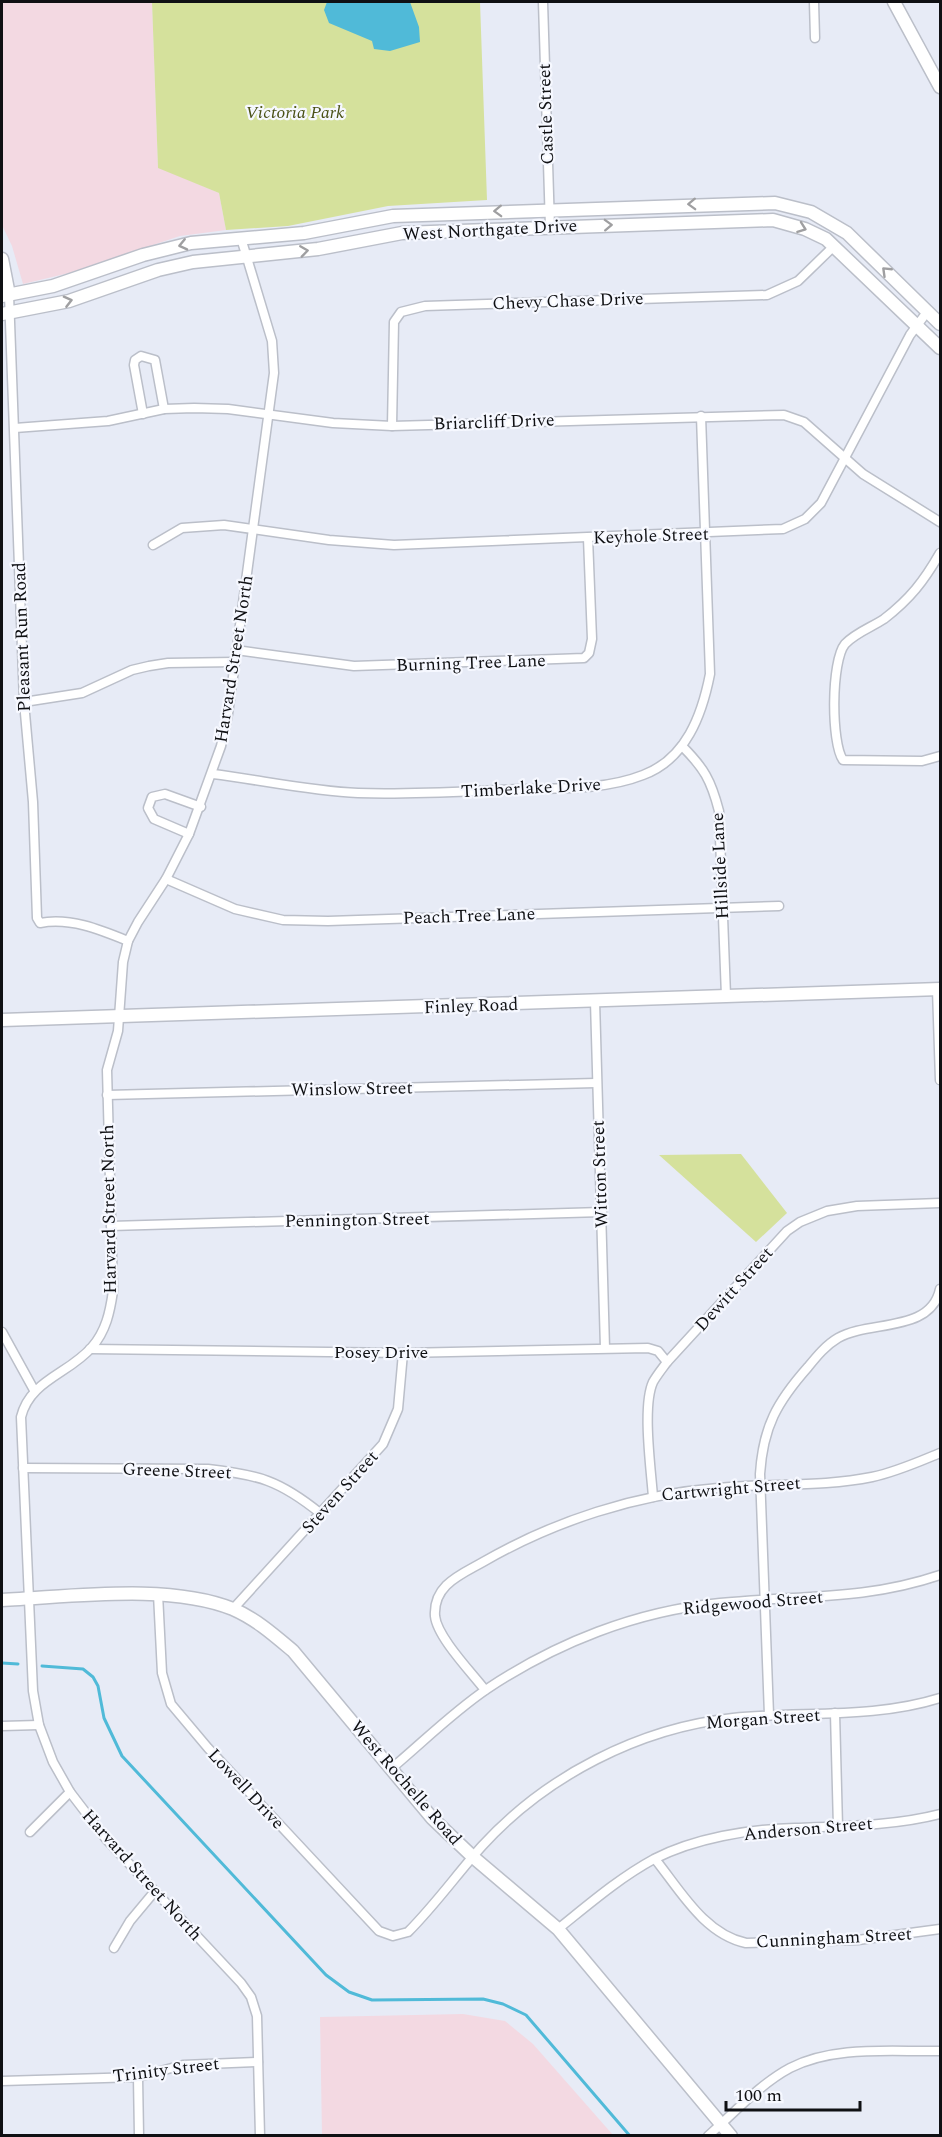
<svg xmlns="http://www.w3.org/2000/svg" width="942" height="2137" font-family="Spectral,serif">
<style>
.education{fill:#f3d9e2}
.green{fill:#d5e19c}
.water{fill:#50bad8}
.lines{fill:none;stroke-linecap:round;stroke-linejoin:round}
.stream{stroke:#50bad8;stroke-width:3}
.street-casing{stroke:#bbbfc9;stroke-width:11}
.secondary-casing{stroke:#bbbfc9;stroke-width:15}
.street{stroke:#fff;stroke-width:8}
.secondary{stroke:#fff;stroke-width:12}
.oneway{stroke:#9f9fa1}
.labels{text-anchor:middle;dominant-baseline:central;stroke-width:4.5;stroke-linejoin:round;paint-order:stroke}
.park-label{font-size:18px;font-style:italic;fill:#4a5116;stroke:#f6f8ff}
.street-label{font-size:18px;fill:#0f1013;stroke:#f6f8ff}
</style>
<rect width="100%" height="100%" fill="#e7ebf6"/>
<g class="education">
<path d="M 2,2 L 152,2 L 158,167 L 219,193 L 226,230 L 180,236 L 69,273 L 23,284 L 12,246 L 2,225 Z"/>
<path d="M 463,2014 L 505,2021 L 533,2044 L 613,2135 L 322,2135 L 320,2017 Z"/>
</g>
<g class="green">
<path d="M 152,2 L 480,2 L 487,200 L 388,206 L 288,226 L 226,230 L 219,193 L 158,168 Z"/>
<path d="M 741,1154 L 787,1213 L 756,1242 L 659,1155 Z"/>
</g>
<path class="water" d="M 327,2 L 410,2 L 419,27 L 420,42 L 390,51 L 374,49 L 372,41 L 329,23 L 324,10 Z"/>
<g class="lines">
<g class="stream">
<path d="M 2,1663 L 18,1664"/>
<path d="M 42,1666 L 83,1669 L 93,1677 L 98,1686 L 104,1718 L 122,1756 L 326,1975 L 349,1992 L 372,2000 L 483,1999 L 503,2004 L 526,2015 L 630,2136"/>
</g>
<defs>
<g id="street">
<path d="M 543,2 L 550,227"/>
<path d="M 814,2 L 815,38"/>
<path d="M 241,238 L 272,341 L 274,373 L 228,714 L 221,746 L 189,834 L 166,879 L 138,922 L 128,941 L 123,962 L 118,1031 L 107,1070 L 113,1291 C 110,1312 106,1331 92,1347 C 69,1374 30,1380 21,1417 L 33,1691 L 39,1725 L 53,1762 L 70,1792 L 106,1839 L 241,1983 L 251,1997 L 257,2016 L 260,2136"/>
<path d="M 9,295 L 24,702 L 33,802 L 37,918 L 40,923 C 70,917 101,930 128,941"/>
<path d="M 143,414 L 134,365 L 135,360 L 141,356 L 155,360 L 164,409"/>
<path d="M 392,426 L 394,322 L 401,312 L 425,306 L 767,295 L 798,281 L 834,246"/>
<path d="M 15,428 L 108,421 L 164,409 L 194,408 L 228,409 L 333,423 L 392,426 L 784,415 L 804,422 L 863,474 L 940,522"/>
<path d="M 153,545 L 182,528 L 224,525 L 329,540 L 394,545 L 783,529 L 805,519 L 821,503 L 910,335 L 927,312"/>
<path d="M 940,553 C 924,581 910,599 884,619 C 872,627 855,633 845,644 C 831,661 831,743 843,760 L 922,761 L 940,756"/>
<path d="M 236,650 L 354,666 L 584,658 L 589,653 L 592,639 L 588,538"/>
<path d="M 24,702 L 82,693 L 132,670 L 149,666 L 168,663 L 235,662"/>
<path d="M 682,746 C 704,768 711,780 719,811 L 726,996"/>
<path d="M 213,774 C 261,780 310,791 358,793 C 412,795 467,791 521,789 C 561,788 605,790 643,775 C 686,759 702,715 710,674 L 701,416"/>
<path d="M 189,834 L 154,819 L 148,808 L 152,797 L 165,794 L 201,807"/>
<path d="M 166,879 L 235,909 L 283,920 L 328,921 L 779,906"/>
<path d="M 937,989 L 940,1080"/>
<path d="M 595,1001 L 605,1348"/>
<path d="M 107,1095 L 596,1083"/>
<path d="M 111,1226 L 602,1212"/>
<path d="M 2,1332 L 34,1390"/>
<path d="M 90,1349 L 403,1353 L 648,1348 L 658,1351 L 667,1362"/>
<path d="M 23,1468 L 208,1469 C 259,1475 279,1480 320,1513"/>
<path d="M 653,1497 C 651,1469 642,1406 653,1382 C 657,1375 662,1369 667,1362 L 787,1231 L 800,1222 L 827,1211 L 857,1206 L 940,1203"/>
<path d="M 158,1594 L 162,1673 L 171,1704 L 208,1748 L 379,1931 L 393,1936 L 408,1932 C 435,1905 457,1874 482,1846 C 546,1776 639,1728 733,1718 C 802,1711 873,1719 940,1698"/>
<path d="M 233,1609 L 383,1444 L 398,1409 L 403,1353"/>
<path d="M 485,1690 C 472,1673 437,1637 435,1616 C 433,1585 460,1575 483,1562 C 554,1521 637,1494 718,1488 C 769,1483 823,1487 872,1477 C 896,1472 918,1462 940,1453"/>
<path d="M 835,1713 L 838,1827"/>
<path d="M 769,1715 L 760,1474 C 763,1427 777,1402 808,1367 C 817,1356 826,1345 838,1338 C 869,1320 931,1333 940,1289"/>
<path d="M 2,1726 L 39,1725"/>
<path d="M 392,1768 C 423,1742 453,1712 487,1689 C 556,1643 636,1611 720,1603 C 798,1595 863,1601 940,1575"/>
<path d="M 30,1832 L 70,1792"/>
<path d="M 655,1859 C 680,1890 704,1934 746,1943 L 858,1940 L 940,1929"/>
<path d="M 558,1929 C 588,1905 619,1878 654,1859 C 695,1838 749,1829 795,1828 C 843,1826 894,1826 940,1814"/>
<path d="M 114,1948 L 130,1921 L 155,1891"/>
<path d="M 138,2077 L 139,2136"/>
<path d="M 2,2081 L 138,2077 L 183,2065 L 258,2062"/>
<path d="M 708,2136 C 734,2113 760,2084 790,2068 C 834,2045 892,2052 940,2051"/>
</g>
<g id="secondary">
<path d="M 894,2 L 940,87"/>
<path d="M 2,259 L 9,295"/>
<path d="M 2,296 L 53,286 L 143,255 L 191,243 L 304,233 L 393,216 L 775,203 L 811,212 L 847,233 L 940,324"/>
<path d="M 2,314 L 69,301 L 158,270 L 193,262 L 318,249 L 402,233 L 773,220 L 805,229 L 826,239 L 940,348"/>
<path d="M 2,1020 L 940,989"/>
<path d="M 2,1600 C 72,1597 168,1583 233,1609 C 256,1619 274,1635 293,1651 L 432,1818 L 473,1857 L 558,1929 L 731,2136"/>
</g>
</defs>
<use href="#street" class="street-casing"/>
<use href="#secondary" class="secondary-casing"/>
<use href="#street" class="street"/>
<use href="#secondary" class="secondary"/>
</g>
<defs><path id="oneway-chevron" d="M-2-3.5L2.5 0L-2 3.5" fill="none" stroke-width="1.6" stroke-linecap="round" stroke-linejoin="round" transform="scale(1.5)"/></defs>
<g class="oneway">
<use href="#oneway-chevron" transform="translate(692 204) rotate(178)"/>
<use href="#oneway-chevron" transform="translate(498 211) rotate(178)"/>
<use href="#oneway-chevron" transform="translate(608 225) rotate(-2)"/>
<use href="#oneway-chevron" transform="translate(802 228) rotate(20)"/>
<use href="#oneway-chevron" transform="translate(183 245) rotate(167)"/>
<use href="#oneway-chevron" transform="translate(304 251) rotate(-8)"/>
<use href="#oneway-chevron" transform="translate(886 271) rotate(-136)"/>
<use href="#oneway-chevron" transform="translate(68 301) rotate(-14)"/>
</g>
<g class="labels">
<g class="park-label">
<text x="295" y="112">Victoria Park</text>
</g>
<g class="street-label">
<text transform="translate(546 114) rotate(-92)">Castle Street</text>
<text transform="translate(490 230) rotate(-3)">West Northgate Drive</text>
<text transform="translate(568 301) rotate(-2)">Chevy Chase Drive</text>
<text transform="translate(494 422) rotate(-2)">Briarcliff Drive</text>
<text transform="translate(651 536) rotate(-2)">Keyhole Street</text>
<text transform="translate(22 637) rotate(-92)">Pleasant Run Road</text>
<text transform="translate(234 659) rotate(-81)">Harvard Street North</text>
<text transform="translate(471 663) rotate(-2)">Burning Tree Lane</text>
<text transform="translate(531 788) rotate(-3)">Timberlake Drive</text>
<text transform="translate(720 866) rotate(-93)">Hillside Lane</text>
<text transform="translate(469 916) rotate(-2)">Peach Tree Lane</text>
<text transform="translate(471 1006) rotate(-2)">Finley Road</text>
<text transform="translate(352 1089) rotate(-1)">Winslow Street</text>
<text transform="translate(600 1174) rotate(-92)">Witton Street</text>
<text transform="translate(109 1209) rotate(-91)">Harvard Street North</text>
<text transform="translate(357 1220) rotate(-1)">Pennington Street</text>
<text transform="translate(734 1289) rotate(-48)">Dewitt Street</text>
<text x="381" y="1352">Posey Drive</text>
<text transform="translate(177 1471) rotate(2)">Greene Street</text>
<text transform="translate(731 1489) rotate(-5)">Cartwright Street</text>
<text transform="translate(340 1492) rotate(-48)">Steven Street</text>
<text transform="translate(753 1603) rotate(-5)">Ridgewood Street</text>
<text transform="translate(763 1719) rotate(-4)">Morgan Street</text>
<text transform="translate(406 1783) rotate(49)">West Rochelle Road</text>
<text transform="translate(246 1789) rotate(47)">Lowell Drive</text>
<text transform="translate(808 1829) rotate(-5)">Anderson Street</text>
<text transform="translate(142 1875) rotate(48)">Harvard Street North</text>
<text transform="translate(834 1938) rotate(-3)">Cunningham Street</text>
<text transform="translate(166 2070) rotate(-7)">Trinity Street</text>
</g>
</g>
<rect width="942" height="2137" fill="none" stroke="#0f1013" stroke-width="6"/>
<path d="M726 2101v9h134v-9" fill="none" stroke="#0f1013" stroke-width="3"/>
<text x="735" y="2101" font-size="18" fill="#0f1013" stroke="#f6f8ff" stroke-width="4.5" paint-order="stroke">100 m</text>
</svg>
